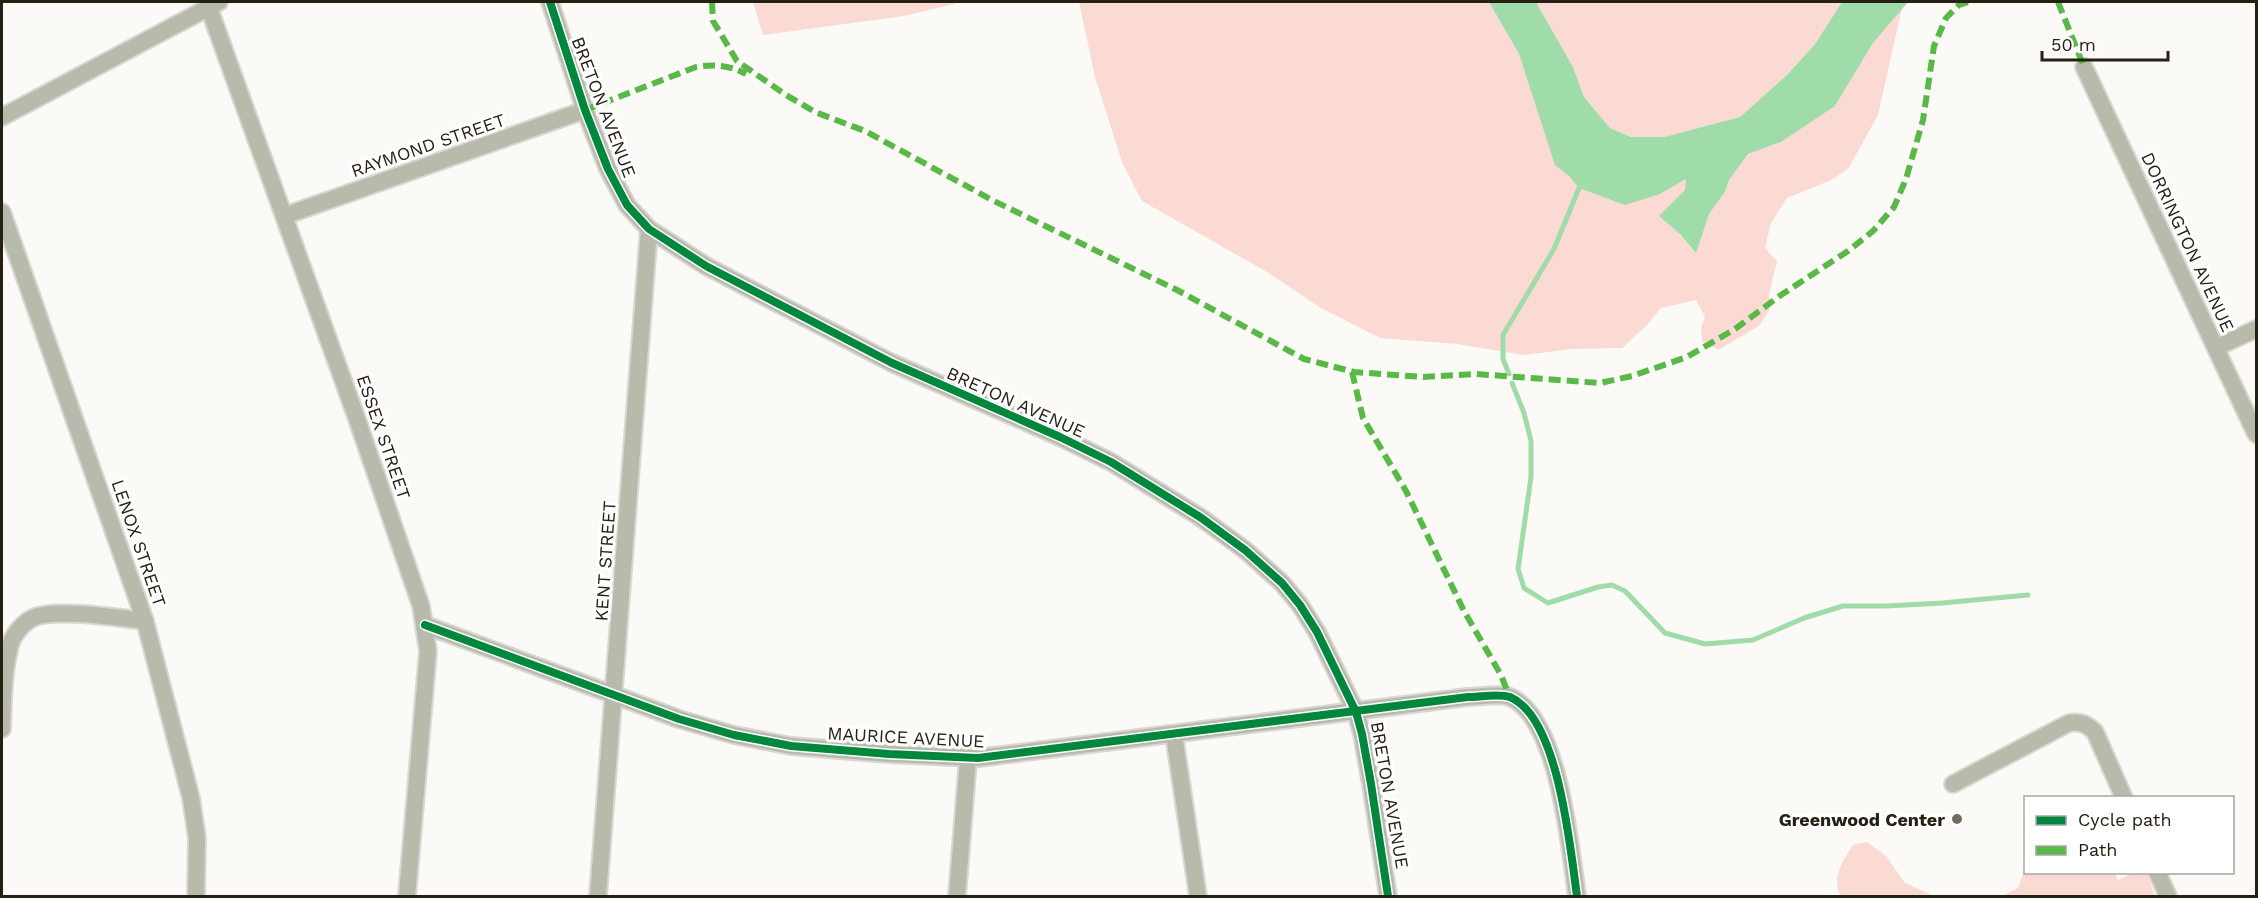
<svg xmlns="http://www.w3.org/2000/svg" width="2258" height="898" font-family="'Work Sans',sans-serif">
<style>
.green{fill:#fbdad4}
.water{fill:#a0dcaa}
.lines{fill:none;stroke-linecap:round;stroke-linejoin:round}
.stream{stroke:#a0dcaa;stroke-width:5}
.minor-casing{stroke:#d9d7d3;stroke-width:20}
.minor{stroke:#b8baab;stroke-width:16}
.quiet{stroke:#58b947;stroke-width:6;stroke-dasharray:12 6;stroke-linecap:butt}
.cycleway-casing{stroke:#fff;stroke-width:11}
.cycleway{stroke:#00873e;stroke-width:8}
.poi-dot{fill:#716c62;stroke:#fff;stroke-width:2}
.labels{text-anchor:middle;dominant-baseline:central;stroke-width:6;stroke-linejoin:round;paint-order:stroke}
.street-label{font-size:18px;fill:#262013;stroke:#fff}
.poi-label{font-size:18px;font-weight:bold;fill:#262013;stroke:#fff;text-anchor:end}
</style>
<rect width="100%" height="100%" fill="#fcfaf6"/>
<g class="green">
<path d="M 753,2 L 957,2 L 954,4 L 904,16 L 763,35 Z"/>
<path d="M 1079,2 L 1489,2 L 1519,54 L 1556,165 L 1569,176 L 1580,188 L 1593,193 L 1660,194 L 1687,178 L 1679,234 L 1695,252 L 1709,214 L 1725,192 L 1729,180 L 1748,154 L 1781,142 L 1835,106 L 1873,43 L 1902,8 L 1878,115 L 1848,169 L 1831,180 L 1787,198 L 1771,223 L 1765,248 L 1777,261 L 1769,294 L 1770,309 L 1759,326 L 1718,350 L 1702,341 L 1701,328 L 1705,317 L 1696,300 L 1661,308 L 1646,326 L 1622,348 L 1572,349 L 1524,355 L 1457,344 L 1380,338 L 1319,307 L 1267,272 L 1142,201 L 1122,162 L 1095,77 Z"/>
<path d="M 1536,2 L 1842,2 L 1815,44 L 1787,75 L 1740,117 L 1664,137 L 1631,137 L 1610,128 L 1584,97 L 1573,67 Z"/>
<path d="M 1867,842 L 1886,856 L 1905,883 L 1934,896 L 1841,896 C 1831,878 1843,860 1853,845 Z"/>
<path d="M 2025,868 L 2026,872 L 2115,873 L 2118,880 L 2133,873 L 2147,873 L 2155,896 L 2002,896 L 2018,888 Z"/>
</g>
<path class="water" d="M 1489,2 L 1536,2 L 1573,67 L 1584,97 L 1610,128 L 1631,137 L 1664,137 L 1740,117 L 1787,75 L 1815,44 L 1842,2 L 1908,2 L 1873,43 L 1835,106 L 1781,142 L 1748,154 L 1729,180 L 1725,192 L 1709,214 L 1696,253 L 1679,233 L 1659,216 L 1685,190 L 1686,179 L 1660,194 L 1625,205 L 1579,188 L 1569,176 L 1555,165 L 1519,54 Z"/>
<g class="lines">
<g class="stream">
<path d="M 1509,374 L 1503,359 L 1503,335 L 1554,249 L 1579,188 L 1585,184"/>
<path d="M 1512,383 L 1524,413 L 1531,441 L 1531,477 L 1518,569 L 1524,588 L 1548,603 L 1598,587 L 1612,585 L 1625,591 L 1665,633 L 1705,644 L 1753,640 L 1804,618 L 1843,606 L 1886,606 L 1942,603 L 2028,595"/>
</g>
<defs>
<g id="minor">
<path d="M 550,2 L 585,110 L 608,169 L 627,205 L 649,229 L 706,266 L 892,363 L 1060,437 L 1111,462 L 1200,517 L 1245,550 L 1282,583 L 1300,605 L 1317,632 L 1356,712 L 1362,734 L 1371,784 L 1388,896"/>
<path d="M 209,8 L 357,419 L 421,606 L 428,651 L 407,896"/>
<path d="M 2084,67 L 2256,434"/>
<path d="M 2,117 L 219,2"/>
<path d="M 2,212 L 145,621 L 191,798 L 197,838 L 196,896"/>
<path d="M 284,216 L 585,110"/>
<path d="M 2217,347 L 2256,329"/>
<path d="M 425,625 L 679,719 L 734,735 L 791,746 L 889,754 L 978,758 L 1468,697 C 1481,697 1498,693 1510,697 C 1559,718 1570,848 1577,896"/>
<path d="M 2,729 C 3,703 3,675 9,650 C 11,636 24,620 38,616 C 61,609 119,618 145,621"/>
<path d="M 1174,735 L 1198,896"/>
<path d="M 1953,784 L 2069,723 C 2080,721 2087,724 2095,732 L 2124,798"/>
<path d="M 2157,872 L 2168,896"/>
<path d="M 598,896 L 649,229"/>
<path d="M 957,896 L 968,759"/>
</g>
</defs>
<use href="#minor" class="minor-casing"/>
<use href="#minor" class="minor"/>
<g class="quiet">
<path d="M 712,2 L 713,21 L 737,61 L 786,95 L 815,112 L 865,131 L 994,201 L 1177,290 L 1304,359 L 1354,372 L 1423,377 L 1476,374 L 1600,383 L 1632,376 L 1687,357 L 1735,329 L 1781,295 L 1848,251 L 1873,231 L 1894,207 L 1906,179 L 1923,120 L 1934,46 L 1946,18 L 1959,5 L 1968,2"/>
<path d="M 2058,2 L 2084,67"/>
<path d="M 585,110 L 696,67 C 715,64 729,65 746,74"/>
<path d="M 1352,372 L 1363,418 L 1406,491 L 1464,611 L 1501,675 L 1510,698"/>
</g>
<defs>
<g id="cycleway">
<path d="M 550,2 L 585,110 L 608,169 L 627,205 L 649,229 L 706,266 L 892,363 L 1060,437 L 1111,462 L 1200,517 L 1245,550 L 1282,583 L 1300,605 L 1317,632 L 1356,712 L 1362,734 L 1371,784 L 1388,896"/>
<path d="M 425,625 L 679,719 L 734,735 L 791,746 L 889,754 L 978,758 L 1468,697 C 1481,697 1498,693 1510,697 C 1559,718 1570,848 1577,896"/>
</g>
</defs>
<use href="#cycleway" class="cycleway-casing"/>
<use href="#cycleway" class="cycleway"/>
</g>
<circle class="poi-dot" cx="1957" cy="819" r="6"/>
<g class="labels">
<g class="street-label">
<text transform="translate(604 107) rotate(69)">BRETON AVENUE</text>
<text transform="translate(428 145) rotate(-19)">RAYMOND STREET</text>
<text transform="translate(2188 242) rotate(65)">DORRINGTON AVENUE</text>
<text transform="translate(1016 402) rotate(24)">BRETON AVENUE</text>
<text transform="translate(384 437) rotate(71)">ESSEX STREET</text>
<text transform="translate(139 543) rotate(71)">LENOX STREET</text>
<text transform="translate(605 561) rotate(-86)">KENT STREET</text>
<text transform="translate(906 737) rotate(3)">MAURICE AVENUE</text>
<text transform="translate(1390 795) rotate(80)">BRETON AVENUE</text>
</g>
<g class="poi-label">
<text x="1945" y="819">Greenwood Center</text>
</g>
</g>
<rect width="2258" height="898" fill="none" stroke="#262013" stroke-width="6"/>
<rect x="2024" y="796" width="210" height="78" fill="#ffffff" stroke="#a8a6a1" stroke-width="1.5"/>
<rect x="2036" y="816" width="30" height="9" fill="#00873e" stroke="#a8a6a1" stroke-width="1.5"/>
<text x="2078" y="826" font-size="18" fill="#262013">Cycle path</text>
<rect x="2036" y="846" width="30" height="9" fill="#58b947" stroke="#a8a6a1" stroke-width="1.5"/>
<text x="2078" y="856" font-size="18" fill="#262013">Path</text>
<path d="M2042 51v9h126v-9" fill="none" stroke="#262013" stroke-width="3"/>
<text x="2051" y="51" font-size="18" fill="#262013" stroke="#ffffff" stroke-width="4.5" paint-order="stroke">50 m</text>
</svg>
